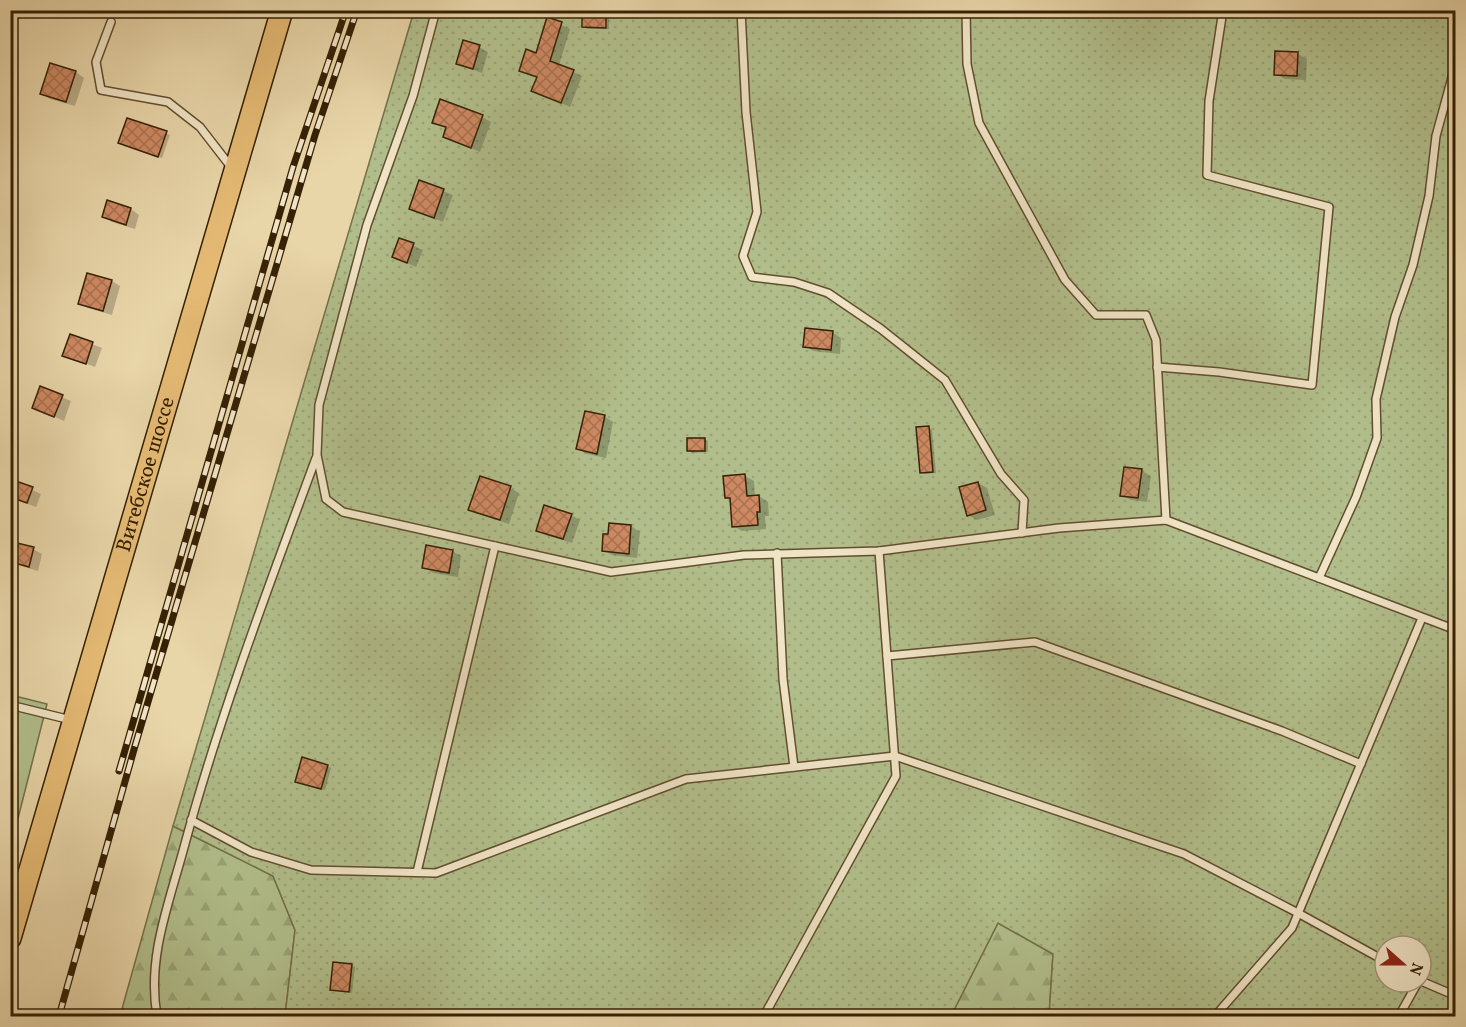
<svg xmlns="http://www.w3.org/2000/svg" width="1466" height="1027" font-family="Vollkorn,serif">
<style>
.grass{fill:#b1be8b;stroke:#747048;stroke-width:1.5}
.forest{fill:url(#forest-firs);stroke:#747048;stroke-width:1.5}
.garden{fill:url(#garden-dots);stroke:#747048;stroke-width:1.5;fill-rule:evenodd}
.shadow{fill:#0003}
.building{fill:url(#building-cross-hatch);stroke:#362105;stroke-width:1.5}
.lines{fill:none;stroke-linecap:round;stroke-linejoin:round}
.lane-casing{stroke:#624e2e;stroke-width:10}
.primary-casing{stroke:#362105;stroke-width:24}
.lane{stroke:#f0e4c6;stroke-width:7}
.primary{stroke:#e4ba74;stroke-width:21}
.rail-casing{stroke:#362105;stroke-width:7}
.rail{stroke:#f0e4c6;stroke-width:4.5;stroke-dasharray:14;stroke-linecap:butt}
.labels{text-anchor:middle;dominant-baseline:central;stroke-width:6;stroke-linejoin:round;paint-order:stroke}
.street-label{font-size:21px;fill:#362105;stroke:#f0e4c6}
</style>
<defs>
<pattern id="forest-firs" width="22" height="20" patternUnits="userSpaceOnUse" patternTransform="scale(1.5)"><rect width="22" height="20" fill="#b1be8b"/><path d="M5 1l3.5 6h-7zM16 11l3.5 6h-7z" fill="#99a376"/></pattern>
<pattern id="garden-dots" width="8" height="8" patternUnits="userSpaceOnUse" patternTransform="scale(1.5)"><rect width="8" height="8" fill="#b1be8b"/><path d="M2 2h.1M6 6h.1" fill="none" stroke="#99a376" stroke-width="1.8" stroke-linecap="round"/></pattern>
<pattern id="building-cross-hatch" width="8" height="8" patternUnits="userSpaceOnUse" patternTransform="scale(1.5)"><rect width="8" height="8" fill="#ce8962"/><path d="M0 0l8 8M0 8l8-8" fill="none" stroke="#a8704f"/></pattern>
</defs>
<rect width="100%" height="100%" fill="#e8d5a8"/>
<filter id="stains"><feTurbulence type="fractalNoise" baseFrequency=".00333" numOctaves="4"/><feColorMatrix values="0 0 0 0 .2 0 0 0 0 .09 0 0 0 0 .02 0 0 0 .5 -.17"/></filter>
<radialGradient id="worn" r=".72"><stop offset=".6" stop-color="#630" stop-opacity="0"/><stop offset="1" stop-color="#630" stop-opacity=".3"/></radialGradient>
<path class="grass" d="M 11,695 L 47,704 L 11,846 Z"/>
<g class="forest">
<path d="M 173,826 L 273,876 L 295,930 L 285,1016 L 120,1016 Z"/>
<path d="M 998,923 L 1053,954 L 1049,1016 L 951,1016 Z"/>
</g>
<path class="garden" d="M 414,11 L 1455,11 L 1455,1016 L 1049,1016 L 1053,954 L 998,923 L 951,1016 L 285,1016 L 295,930 L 273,876 L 173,826 ZM 1385,946 L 1421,946 L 1421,982 L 1385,982 Z"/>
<g class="shadow">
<path d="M 606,12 L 609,15 L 609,29 L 587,29 L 583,26 Z"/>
<path d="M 548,19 L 570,29 L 559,65 L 582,76 L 570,107 L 533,90 L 538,78 L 520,70 L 537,55 Z"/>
<path d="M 479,47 L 488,52 L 482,73 L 458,64 Z"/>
<path d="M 1298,54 L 1307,59 L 1306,80 L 1285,79 L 1276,74 Z"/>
<path d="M 51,65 L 76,72 L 84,78 L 75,106 L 50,99 L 42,94 Z"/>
<path d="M 482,117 L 491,122 L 480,152 L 444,136 L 447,129 L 434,122 Z"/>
<path d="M 166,133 L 170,135 L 162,158 L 124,145 Z"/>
<path d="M 420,182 L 453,195 L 443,222 L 410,208 Z"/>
<path d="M 108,202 L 131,209 L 139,215 L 135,229 L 112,222 L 104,216 Z"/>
<path d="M 400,240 L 423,250 L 416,267 L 394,257 Z"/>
<path d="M 88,275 L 112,281 L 120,286 L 112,315 L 88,308 L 79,303 Z"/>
<path d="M 832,332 L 841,338 L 840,354 L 813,351 L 805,346 Z"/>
<path d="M 71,336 L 102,348 L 95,367 L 64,355 Z"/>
<path d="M 41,388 L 71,401 L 64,421 L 34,407 Z"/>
<path d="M 605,417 L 613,422 L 606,458 L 587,454 L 578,449 Z"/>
<path d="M 928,427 L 932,430 L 936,473 L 925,474 L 921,472 Z"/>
<path d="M 704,439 L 708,441 L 708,452 L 692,453 L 689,450 Z"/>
<path d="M 1142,471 L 1151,476 L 1147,502 L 1131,500 L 1122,495 Z"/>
<path d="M 745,476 L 754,481 L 755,497 L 759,496 L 768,502 L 769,516 L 765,516 L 766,529 L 742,531 L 733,526 L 731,500 L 727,498 Z"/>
<path d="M 10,480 L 41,494 L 36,507 L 10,497 Z"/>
<path d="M 978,483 L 987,488 L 995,515 L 977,520 L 968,515 Z"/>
<path d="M 510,488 L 519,493 L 509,524 L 479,514 L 470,509 Z"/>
<path d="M 571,515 L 580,520 L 572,543 L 546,535 L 538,530 Z"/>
<path d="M 631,526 L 640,532 L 637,558 L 612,555 L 603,550 L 610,536 Z"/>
<path d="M 33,549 L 42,554 L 38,571 L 22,566 L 13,561 Z"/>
<path d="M 452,551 L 461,556 L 458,577 L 433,573 L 424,567 Z"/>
<path d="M 327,766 L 331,768 L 325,790 L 301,783 Z"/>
<path d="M 351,965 L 355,967 L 352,993 L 332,989 Z"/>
</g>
<g class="building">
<path d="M 582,10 L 606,11 L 606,28 L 582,27 Z"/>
<path d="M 547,17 L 562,22 L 550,61 L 574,70 L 561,103 L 531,91 L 537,77 L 519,71 L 526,49 L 536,53 Z"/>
<path d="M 463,40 L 480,45 L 473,69 L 456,64 Z"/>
<path d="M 1275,51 L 1298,52 L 1297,76 L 1274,75 Z"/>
<path d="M 50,63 L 76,71 L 66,102 L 40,94 Z"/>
<path d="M 440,99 L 483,115 L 471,148 L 443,137 L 446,127 L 432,123 Z"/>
<path d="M 127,118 L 167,131 L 158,157 L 118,143 Z"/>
<path d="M 419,180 L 444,189 L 434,218 L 409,209 Z"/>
<path d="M 107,200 L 131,208 L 126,225 L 102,217 Z"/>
<path d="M 399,238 L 414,243 L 407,263 L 392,257 Z"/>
<path d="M 87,273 L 112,280 L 103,311 L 78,304 Z"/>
<path d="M 805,328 L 833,331 L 831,350 L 803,347 Z"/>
<path d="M 70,334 L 93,342 L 86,364 L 62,356 Z"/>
<path d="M 40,386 L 63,395 L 54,417 L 32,408 Z"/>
<path d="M 585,411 L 605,415 L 597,454 L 576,449 Z"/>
<path d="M 929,426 L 933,472 L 920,473 L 916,427 Z"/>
<rect x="687" y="438" width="18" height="13"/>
<path d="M 1124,467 L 1142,469 L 1138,498 L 1120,496 Z"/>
<path d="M 745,474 L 747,496 L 759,495 L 760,512 L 757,512 L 758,525 L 732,527 L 730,498 L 725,498 L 723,476 Z"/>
<path d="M 480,476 L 511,486 L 500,520 L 468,510 Z"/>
<path d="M 10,479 L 33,487 L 27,503 L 10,497 Z"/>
<path d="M 978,482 L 986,510 L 967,516 L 959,487 Z"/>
<path d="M 544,505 L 572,514 L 563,539 L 536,531 Z"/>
<path d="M 609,523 L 631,525 L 629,554 L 602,551 L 603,534 L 608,534 Z"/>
<path d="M 17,543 L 34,547 L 29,567 L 11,562 Z"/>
<path d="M 426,545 L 453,550 L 449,573 L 422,568 Z"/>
<path d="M 302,757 L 328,765 L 321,789 L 295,782 Z"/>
<path d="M 333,962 L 352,964 L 349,992 L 330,990 Z"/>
</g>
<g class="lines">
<defs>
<g id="lane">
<path d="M 436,10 L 413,96 L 367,225 L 319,405 L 317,455 L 326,499 L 343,512 L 611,572 L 744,555 L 879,551 L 1059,528 L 1166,520 L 1456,630"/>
<path d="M 741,10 L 746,112 L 757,212 L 743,256 L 752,277 L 794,282 L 828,293 L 881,329 L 945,380 L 1001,474 L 1024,500 L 1022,533"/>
<path d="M 966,10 L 967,64 L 979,123 L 1065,280 L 1096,315 L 1146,315 L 1156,340 L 1166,520"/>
<path d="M 111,22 L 96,62 L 101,90 L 168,102 L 200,127 L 231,167"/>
<path d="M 1157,367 L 1219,372 L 1312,385 L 1329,207 L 1207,175 L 1209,101 L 1223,10"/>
<path d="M 777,553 L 783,679 L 794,767"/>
<path d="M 1319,578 L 1356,497 L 1377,438 L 1376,399 L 1395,317 L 1413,265 L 1429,196 L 1436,136 L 1456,63"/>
<path d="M 887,656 L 1035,642 L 1282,731 L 1361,764"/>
<path d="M 10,705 L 71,720"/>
<path d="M 191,820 L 251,852 L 311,870 L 436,873 L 686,779 L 895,756 L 1184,854 L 1298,913 L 1385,961"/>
<path d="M 417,872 L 495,546"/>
<path d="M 1421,981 L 1456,996"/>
<path d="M 157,1016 C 147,959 168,906 183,851 C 219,717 268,588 316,458"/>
<path d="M 764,1016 L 896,776 L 879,551"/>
<path d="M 1215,1016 L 1292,928 L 1422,618"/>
<path d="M 1399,1016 L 1418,982"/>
</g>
<g id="primary">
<path id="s1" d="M 10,938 L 282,10"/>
</g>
</defs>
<use href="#lane" class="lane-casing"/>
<use href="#primary" class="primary-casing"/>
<use href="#lane" class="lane"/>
<use href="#primary" class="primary"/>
<defs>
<g id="rail">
<path d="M 119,771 L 293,167 L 346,10"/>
<path d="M 59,1016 L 135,746 L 315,135 L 357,10"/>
</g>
</defs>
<use href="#rail" class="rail-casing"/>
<use href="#rail" class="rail"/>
</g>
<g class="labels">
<g class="street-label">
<text stroke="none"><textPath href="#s1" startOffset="483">Витебское шоссе</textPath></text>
</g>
</g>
<rect width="1466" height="1027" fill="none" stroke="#e8d5a8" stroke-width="36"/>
<rect x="12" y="12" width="1442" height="1003" fill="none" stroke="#362105" stroke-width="3"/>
<rect x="18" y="18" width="1430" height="991" fill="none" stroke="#362105" stroke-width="1.5"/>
<g transform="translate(1403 964) rotate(111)"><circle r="28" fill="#f0e4c6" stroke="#a69679" stroke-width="1.5"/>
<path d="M0-4.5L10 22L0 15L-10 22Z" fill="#8f2418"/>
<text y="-9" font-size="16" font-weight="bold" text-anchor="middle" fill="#362105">N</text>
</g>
<rect width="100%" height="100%" filter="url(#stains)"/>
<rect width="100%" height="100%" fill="url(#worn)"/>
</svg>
